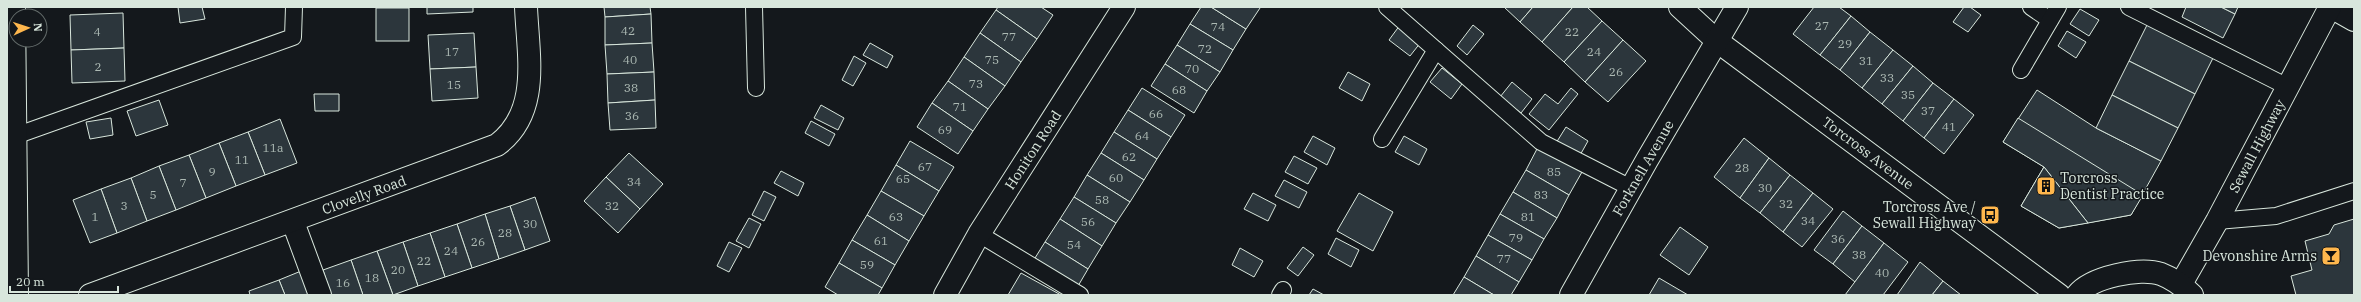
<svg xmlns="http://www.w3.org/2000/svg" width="2361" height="302" font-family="'IBM Plex Serif',serif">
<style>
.building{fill:#2c363c;stroke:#d8e6dc}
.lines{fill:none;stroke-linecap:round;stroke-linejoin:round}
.service-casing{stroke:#d8e6dc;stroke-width:18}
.minor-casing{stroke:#d8e6dc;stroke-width:24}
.tertiary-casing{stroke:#d8e6dc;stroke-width:24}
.service{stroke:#14181c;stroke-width:16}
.minor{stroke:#14181c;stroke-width:22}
.tertiary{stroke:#14181c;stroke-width:22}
.labels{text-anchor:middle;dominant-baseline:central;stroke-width:3;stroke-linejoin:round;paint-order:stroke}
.number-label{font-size:12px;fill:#adbab4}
.street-label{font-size:14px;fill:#d8e6dc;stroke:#14181c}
.poi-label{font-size:14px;fill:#d8e6dc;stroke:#14181c;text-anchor:end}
</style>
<rect width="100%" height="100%" fill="#14181c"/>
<g class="building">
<path d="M 178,7 L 202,7 L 205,19 L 180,23 Z"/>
<path d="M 427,7 L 473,7 L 473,12 L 427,14 Z"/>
<path d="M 604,7 L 650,7 L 651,14 L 605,17 Z"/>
<path d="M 998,7 L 1041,7 L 1053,15 L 1037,39 L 996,10 Z"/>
<path d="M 1201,7 L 1211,7 L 1246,29 L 1233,50 L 1190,24 Z"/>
<path d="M 1211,7 L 1259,7 L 1260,8 L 1246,29 Z"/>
<path d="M 1504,7 L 1533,7 L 1520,22 Z"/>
<path d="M 1533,7 L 1573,7 L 1542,42 L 1520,22 Z"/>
<path d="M 1573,7 L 1587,7 L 1602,21 L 1564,62 L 1542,42 Z"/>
<path d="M 1814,7 L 1839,7 L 1851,16 L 1820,55 L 1793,34 Z"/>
<path d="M 1964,7 L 1970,7 L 1981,15 L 1968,32 L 1953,22 Z"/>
<path d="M 2186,7 L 2221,7 L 2235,14 L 2223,38 L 2182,17 Z"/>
<path d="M 2221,7 L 2238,7 L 2235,14 Z"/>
<rect x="376" y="8" width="33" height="33"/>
<path d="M 2080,9 L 2099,20 L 2089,36 L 2070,24 Z"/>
<path d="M 996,10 L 1037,39 L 1021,62 L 980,33 Z"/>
<path d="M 123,13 L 124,48 L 71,50 L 70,15 Z"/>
<path d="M 651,14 L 652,43 L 605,45 L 605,17 Z"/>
<path d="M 1851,16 L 1870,32 L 1840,70 L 1820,55 Z"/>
<path d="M 1602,21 L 1623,40 L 1585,82 L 1564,62 Z"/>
<path d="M 2149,21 L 2215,54 L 2195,94 L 2129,61 Z"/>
<path d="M 1190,24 L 1233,50 L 1220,72 L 1177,45 Z"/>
<path d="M 1400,25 L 1421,42 L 1410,56 L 1389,40 Z"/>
<path d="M 1473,25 L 1484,34 L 1467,55 L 1457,46 Z"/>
<path d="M 2067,31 L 2086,42 L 2076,58 L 2058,46 Z"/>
<path d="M 1870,32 L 1893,50 L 1862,88 L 1840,70 Z"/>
<path d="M 474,33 L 476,67 L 430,69 L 428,35 Z"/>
<path d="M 980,33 L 1021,62 L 1005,86 L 964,57 Z"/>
<path d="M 1623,40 L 1646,61 L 1608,102 L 1585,82 Z"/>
<path d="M 652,43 L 654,72 L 607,74 L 605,45 Z"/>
<path d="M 870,43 L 893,56 L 887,68 L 863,55 Z"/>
<path d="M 1177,45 L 1220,72 L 1207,91 L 1165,64 Z"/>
<path d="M 124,48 L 125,81 L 72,83 L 71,50 Z"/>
<path d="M 1893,50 L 1913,66 L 1882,104 L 1862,88 Z"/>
<path d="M 854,56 L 866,63 L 853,86 L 842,80 Z"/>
<path d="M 964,57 L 1005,86 L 988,109 L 948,81 Z"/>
<path d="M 2129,61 L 2195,94 L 2178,128 L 2112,95 Z"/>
<path d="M 1165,64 L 1207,91 L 1194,113 L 1151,86 Z"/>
<path d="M 1913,66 L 1933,83 L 1903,121 L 1882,104 Z"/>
<path d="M 476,67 L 478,98 L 432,101 L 430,69 Z"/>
<path d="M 1442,68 L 1462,84 L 1451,99 L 1430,82 Z"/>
<path d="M 654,72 L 655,100 L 608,103 L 607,74 Z"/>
<path d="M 1348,72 L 1370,84 L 1362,101 L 1339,88 Z"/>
<path d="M 948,81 L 988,109 L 973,131 L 932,103 Z"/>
<path d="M 1512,82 L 1532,99 L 1521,113 L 1500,97 Z"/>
<path d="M 1933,83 L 1954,99 L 1924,138 L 1903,121 Z"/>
<path d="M 1142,88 L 1185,115 L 1171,137 L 1128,110 Z"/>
<path d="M 1571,88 L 1578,94 L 1549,130 L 1529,114 L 1545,94 L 1558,104 Z"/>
<path d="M 2037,90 L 2096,128 L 2161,161 L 2131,215 L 2059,228 L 2021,206 L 2044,167 L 2003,142 Z"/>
<path d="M 314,94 L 339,94 L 339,111 L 315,111 Z"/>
<path d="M 2112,95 L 2178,128 L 2161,161 L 2096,128 Z"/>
<path d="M 1954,99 L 1974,115 L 1944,154 L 1924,138 Z"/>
<path d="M 159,100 L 168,125 L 136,136 L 127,111 Z"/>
<path d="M 655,100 L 656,128 L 610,130 L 608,103 Z"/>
<path d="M 932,103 L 973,131 L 958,154 L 917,127 Z"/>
<path d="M 821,105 L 844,118 L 838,130 L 814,118 Z"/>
<path d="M 1128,110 L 1171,137 L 1157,159 L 1114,132 Z"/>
<path d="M 111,118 L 113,135 L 90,139 L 86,122 Z"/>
<path d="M 2018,118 L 2143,195 L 2131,215 L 2088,223 L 2044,167 L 2003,142 Z"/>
<path d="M 280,119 L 297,163 L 265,175 L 248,132 Z"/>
<path d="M 811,121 L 835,134 L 829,146 L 805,133 Z"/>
<path d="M 1566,127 L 1588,141 L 1579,157 L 1556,143 Z"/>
<path d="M 248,132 L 265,175 L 236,186 L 219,143 Z"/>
<path d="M 1114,132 L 1157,159 L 1144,180 L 1101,153 Z"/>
<path d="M 1313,136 L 1335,148 L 1327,165 L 1304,152 Z"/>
<path d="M 1404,136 L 1427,149 L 1419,165 L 1395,152 Z"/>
<path d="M 1744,138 L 1769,158 L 1740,198 L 1714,177 Z"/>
<path d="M 910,141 L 954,167 L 939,191 L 896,165 Z"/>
<path d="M 219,143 L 236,186 L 206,198 L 189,155 Z"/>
<path d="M 1538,147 L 1582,172 L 1569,195 L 1526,170 Z"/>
<path d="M 629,153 L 663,184 L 640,209 L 606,177 Z"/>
<path d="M 1101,153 L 1144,180 L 1130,202 L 1087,175 Z"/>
<path d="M 189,155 L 206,198 L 176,210 L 159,166 Z"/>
<path d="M 1294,156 L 1317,168 L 1308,184 L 1285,172 Z"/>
<path d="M 1769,158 L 1790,175 L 1760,213 L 1740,198 Z"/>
<path d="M 896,165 L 939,191 L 924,216 L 881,191 Z"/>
<path d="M 159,166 L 176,210 L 147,221 L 131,178 Z"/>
<path d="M 2044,167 L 2088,223 L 2059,228 L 2021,206 Z"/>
<path d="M 1526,170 L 1569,195 L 1557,218 L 1513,192 Z"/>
<path d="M 781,171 L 804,183 L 798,196 L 774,183 Z"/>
<path d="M 1087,175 L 1130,202 L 1116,223 L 1074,197 Z"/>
<path d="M 1790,175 L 1813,193 L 1783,232 L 1760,213 Z"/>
<path d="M 606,177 L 640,209 L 618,233 L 584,201 Z"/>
<path d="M 131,178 L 147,221 L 117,233 L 101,189 Z"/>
<path d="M 1284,180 L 1307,192 L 1299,208 L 1275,196 Z"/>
<path d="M 101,189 L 117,233 L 90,243 L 73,200 Z"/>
<path d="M 764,191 L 776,197 L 764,221 L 752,215 Z"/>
<path d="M 881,191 L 924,216 L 909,241 L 867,215 Z"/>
<path d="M 1513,192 L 1557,218 L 1544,239 L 1500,214 Z"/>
<path d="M 1253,193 L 1276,205 L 1268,221 L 1244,209 Z"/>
<path d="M 1359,193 L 1393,212 L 1373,251 L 1337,231 Z"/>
<path d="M 1813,193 L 1833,209 L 1802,247 L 1783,232 Z"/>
<path d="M 535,197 L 550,241 L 525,250 L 510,206 Z"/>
<path d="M 1074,197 L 1116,223 L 1102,246 L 1060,219 Z"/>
<path d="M 510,206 L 525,250 L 499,259 L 485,214 Z"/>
<path d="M 1843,211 L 1862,226 L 1833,264 L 1814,250 Z"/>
<path d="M 485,214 L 499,259 L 472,268 L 457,224 Z"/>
<path d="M 1500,214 L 1544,239 L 1532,260 L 1488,235 Z"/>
<path d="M 867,215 L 909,241 L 895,265 L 852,240 Z"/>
<path d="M 749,218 L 761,224 L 749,248 L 736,241 Z"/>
<path d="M 1060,219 L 1102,246 L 1088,269 L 1045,242 Z"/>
<path d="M 2354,219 L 2354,295 L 2296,295 L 2291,276 L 2312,270 L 2305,241 L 2329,234 L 2334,225 Z"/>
<path d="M 457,224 L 472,268 L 445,277 L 430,233 Z"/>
<path d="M 1862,226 L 1884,243 L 1855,282 L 1833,264 Z"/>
<path d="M 1680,227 L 1708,247 L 1689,275 L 1660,255 Z"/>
<path d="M 430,233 L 445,277 L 418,286 L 403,242 Z"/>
<path d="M 1488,235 L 1532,260 L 1519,282 L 1476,256 Z"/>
<path d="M 1336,238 L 1359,250 L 1351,267 L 1328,254 Z"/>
<path d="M 852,240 L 895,265 L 882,288 L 839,263 Z"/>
<path d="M 403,242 L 418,286 L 393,295 L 377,251 Z"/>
<path d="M 729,242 L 742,248 L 729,272 L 717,266 Z"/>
<path d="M 1045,242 L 1088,269 L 1078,286 L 1035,258 Z"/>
<path d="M 1884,243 L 1908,262 L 1883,295 L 1845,295 Z"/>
<path d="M 1303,247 L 1314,255 L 1298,276 L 1287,268 Z"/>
<path d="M 1240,248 L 1263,261 L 1254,277 L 1232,265 Z"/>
<path d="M 377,251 L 393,295 L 363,295 L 351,260 Z"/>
<path d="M 1476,256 L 1519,282 L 1511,295 L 1494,295 L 1464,277 Z"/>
<path d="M 351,260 L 363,295 L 331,295 L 323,270 Z"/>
<path d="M 1920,262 L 1943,281 L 1932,295 L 1897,295 Z"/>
<path d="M 839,263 L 882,288 L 878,295 L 838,295 L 825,287 Z"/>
<path d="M 306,269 L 315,295 L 285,295 L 279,280 Z"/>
<path d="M 1021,273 L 1061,295 L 1008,295 Z"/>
<path d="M 1464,277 L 1494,295 L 1453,295 Z"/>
<path d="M 1659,278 L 1688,295 L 1649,295 Z"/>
<path d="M 279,280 L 285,295 L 250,295 L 249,291 Z"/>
<path d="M 1943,281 L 1961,295 L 1932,295 Z"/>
<path d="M 1313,289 L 1324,295 L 1309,295 Z"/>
</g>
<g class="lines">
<defs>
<g id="service">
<path d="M 754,7 L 756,88"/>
<path d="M 2031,7 L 2050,20"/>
<path d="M 2129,7 L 2288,87"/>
<path d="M 1436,50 L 1541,142 L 1631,188"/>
<path d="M 2021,70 L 2058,7"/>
<path d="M 15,136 L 293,37 L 294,7"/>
<path d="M 1382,139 L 1436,50 L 1387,7"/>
<path d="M 2217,221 L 2276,216 L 2354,191"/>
<path d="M 979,234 L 1080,295"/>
<path d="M 1280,295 L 1283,290"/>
</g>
<g id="minor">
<path d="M 14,7 L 17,295"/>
<path d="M 1680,7 L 1717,41 L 2059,295"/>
<path d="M 2331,7 L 2354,20"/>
<path d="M 293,222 L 320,295"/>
<path d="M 90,295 L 497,145 C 541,112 528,56 526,7"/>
<path d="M 945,295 L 979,234 L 1124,7"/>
<path d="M 1571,295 L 1647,160 L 1737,7"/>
</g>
<g id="tertiary">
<path d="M 2181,284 L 2217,221 L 2330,7"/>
<path d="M 2077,295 C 2091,277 2140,267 2161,274 C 2174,279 2183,286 2192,295"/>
</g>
</defs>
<use href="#service" class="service-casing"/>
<use href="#minor" class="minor-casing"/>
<use href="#tertiary" class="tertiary-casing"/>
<use href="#service" class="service"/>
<use href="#minor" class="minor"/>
<use href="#tertiary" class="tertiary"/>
</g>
<defs>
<symbol id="building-square" viewBox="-11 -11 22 22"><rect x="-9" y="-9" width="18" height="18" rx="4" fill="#ffb74d" stroke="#14181c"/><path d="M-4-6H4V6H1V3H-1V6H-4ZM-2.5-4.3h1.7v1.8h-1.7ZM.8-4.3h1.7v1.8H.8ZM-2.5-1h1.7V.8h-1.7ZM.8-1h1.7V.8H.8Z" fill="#111"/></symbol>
<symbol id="bus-square" viewBox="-11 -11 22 22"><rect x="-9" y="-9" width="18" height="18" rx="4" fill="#ffb74d" stroke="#14181c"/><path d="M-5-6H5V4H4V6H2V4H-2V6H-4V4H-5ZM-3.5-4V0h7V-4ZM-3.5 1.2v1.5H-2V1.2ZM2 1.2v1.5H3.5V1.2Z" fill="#111"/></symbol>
<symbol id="bar-square" viewBox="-11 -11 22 22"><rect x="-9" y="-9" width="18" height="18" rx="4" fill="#ffb74d" stroke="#14181c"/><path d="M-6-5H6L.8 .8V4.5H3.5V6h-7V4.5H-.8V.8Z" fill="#111"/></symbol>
</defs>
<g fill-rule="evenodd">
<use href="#building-square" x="2035" y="175" width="22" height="22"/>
<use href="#bus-square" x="1979" y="204" width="22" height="22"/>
<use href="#bar-square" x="2320" y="245" width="22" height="22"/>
</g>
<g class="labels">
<g class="number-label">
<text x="1822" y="25">27</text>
<text x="1218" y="26">74</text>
<text x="628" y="30">42</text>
<text x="97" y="31">4</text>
<text x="1572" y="31">22</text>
<text x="1009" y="36">77</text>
<text x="1845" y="43">29</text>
<text x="1205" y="48">72</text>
<text x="452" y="51">17</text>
<text x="1594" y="51">24</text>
<text x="630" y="59">40</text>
<text x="992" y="59">75</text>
<text x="1866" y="60">31</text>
<text x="98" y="66">2</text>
<text x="1192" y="68">70</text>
<text x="1616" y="71">26</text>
<text x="1887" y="77">33</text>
<text x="976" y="83">73</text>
<text x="454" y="84">15</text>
<text x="631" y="87">38</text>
<text x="1179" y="89">68</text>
<text x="1908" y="94">35</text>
<text x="960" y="106">71</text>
<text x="1928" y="110">37</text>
<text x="1156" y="113">66</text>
<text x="632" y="115">36</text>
<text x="1949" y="126">41</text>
<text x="945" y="129">69</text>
<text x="1142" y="135">64</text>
<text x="273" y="147">11a</text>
<text x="1129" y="156">62</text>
<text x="242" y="159">11</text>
<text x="925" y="166">67</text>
<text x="1742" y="167">28</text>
<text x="212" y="171">9</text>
<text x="1554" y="171">85</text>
<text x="1116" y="177">60</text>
<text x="903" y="178">65</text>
<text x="634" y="181">34</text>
<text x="183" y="182">7</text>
<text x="1765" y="187">30</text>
<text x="153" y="194">5</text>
<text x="1541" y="194">83</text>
<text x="1102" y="199">58</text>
<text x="1786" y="203">32</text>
<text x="124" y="205">3</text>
<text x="612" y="205">32</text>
<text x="95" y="216">1</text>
<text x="896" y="216">63</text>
<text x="1528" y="216">81</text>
<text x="1808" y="220">34</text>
<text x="1088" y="221">56</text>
<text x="530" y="223">30</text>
<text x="505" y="232">28</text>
<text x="1516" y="237">79</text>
<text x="1838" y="238">36</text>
<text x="881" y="240">61</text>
<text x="478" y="241">26</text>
<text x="1074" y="244">54</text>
<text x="451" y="250">24</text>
<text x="1859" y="254">38</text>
<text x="1504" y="258">77</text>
<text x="424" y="260">22</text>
<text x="867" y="264">59</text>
<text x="398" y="269">20</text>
<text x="1882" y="272">40</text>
<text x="372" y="277">18</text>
<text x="343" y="282">16</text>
</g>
<g class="street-label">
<text transform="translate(2257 146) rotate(-62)">Sewall Highway</text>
<text transform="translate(1033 150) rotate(-57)">Honiton Road</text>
<text transform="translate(1868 153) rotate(37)">Torcross Avenue</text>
<text transform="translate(1643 168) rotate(-60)">Forknell Avenue</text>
<text transform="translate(364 195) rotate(-20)">Clovelly Road</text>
</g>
<g class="poi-label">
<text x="2060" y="178" text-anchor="start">Torcross<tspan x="2060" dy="16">Dentist Practice</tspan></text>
<text x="1976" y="207">Torcross Ave /<tspan x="1976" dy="16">Sewall Highway</tspan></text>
<text x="2317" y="256">Devonshire Arms</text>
</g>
</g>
<rect width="2361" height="302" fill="none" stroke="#d8e6dc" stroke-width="16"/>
<g transform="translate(28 28) rotate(87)"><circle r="19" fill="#14181c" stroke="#626a69"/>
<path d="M0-3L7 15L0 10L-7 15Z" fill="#ffb74d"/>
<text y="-6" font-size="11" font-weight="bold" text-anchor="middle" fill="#d8e6dc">N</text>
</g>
<path d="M10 286v6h108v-6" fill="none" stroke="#d8e6dc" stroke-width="2"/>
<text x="16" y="286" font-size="12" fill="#d8e6dc" stroke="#14181c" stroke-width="3" paint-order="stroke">20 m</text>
</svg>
